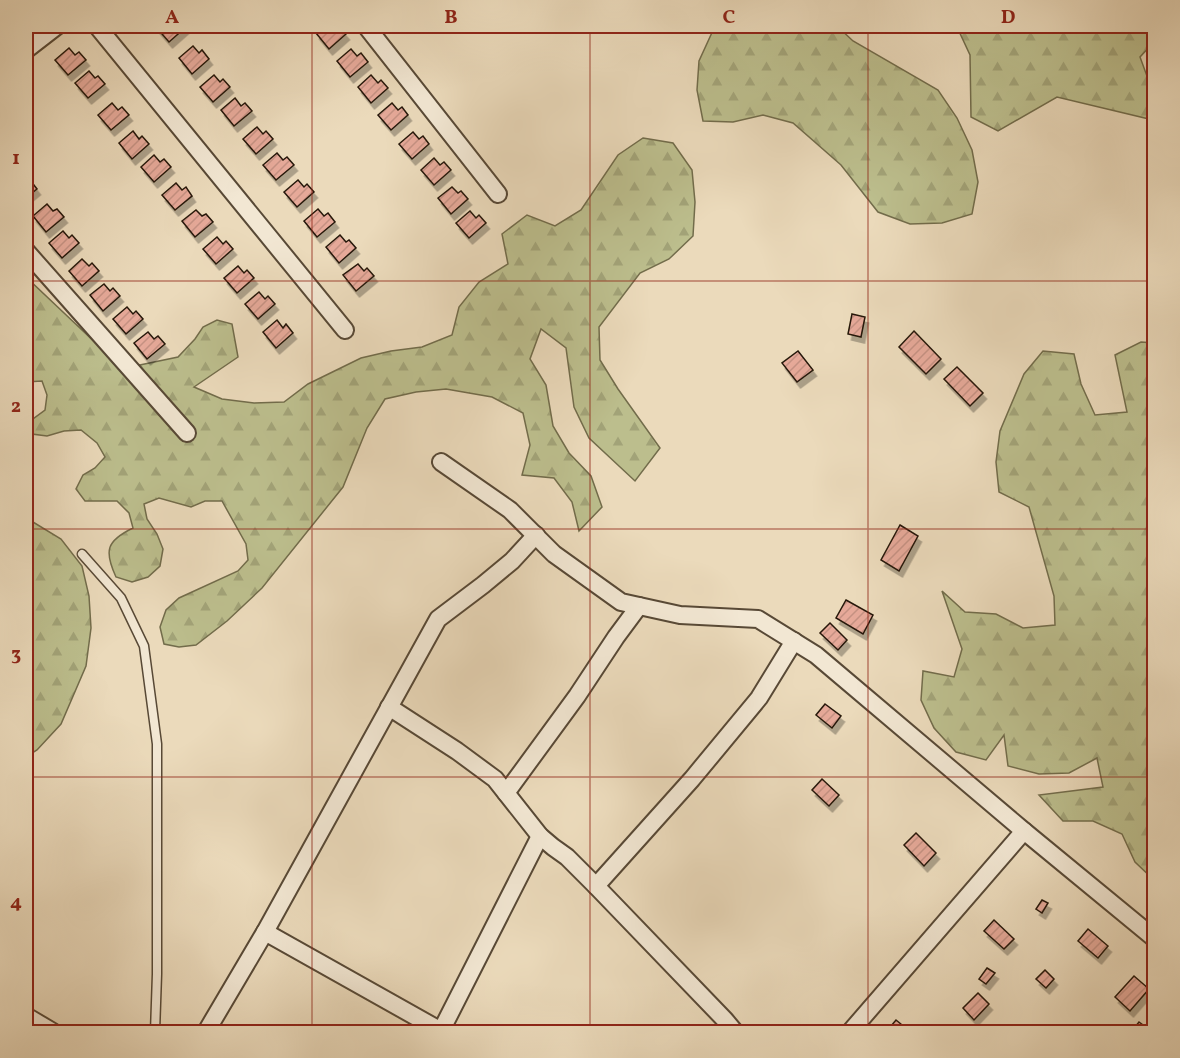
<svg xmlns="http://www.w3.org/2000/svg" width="1180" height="1058" font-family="Vollkorn,serif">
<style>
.forest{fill:url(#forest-firs);stroke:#726c4b;stroke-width:1.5}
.building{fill:url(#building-hatch);stroke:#271909;stroke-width:1.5;filter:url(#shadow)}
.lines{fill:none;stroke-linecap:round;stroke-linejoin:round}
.service-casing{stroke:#584936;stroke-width:11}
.minor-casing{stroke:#584936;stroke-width:20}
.service{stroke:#f2e7d3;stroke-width:8}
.minor{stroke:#f2e7d3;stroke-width:16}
.grid{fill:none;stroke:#8f2418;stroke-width:1.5;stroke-opacity:0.55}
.neatline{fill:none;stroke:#8f2418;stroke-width:2}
.grid-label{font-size:20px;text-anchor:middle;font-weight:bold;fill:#8f2418}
</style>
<defs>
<pattern id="forest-firs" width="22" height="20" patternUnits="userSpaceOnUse" patternTransform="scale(1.5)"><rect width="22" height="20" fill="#bcbe8d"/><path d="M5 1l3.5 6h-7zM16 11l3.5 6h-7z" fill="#a2a378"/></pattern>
<pattern id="building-hatch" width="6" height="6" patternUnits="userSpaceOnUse" patternTransform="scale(1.5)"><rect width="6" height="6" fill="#e6a999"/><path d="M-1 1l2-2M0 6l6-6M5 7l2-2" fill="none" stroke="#c59182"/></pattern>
<filter id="shadow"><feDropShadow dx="3.5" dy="6" stdDeviation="0" flood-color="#0004"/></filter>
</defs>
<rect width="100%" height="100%" fill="#ebdabb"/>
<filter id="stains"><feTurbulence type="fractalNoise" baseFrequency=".00333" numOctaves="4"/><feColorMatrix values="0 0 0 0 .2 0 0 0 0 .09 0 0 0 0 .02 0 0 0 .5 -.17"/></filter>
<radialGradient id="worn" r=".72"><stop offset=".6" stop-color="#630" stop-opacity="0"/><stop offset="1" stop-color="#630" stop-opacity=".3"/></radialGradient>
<g class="forest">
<path d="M 715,26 L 837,26 L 853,41 L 938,90 L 957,118 L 972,150 L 978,182 L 972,214 L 942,223 L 910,224 L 878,212 L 841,165 L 793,123 L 763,115 L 733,122 L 703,121 L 697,90 L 699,61 Z"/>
<path d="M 954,26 L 1154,26 L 1154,42 L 1140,57 L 1151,87 L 1149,119 L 1057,97 L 998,131 L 971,117 L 970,55 L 957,27 Z"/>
<path d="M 643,138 L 673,143 L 692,170 L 695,202 L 693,236 L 669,259 L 640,273 L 599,327 L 600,360 L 618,389 L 660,448 L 635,481 L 589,438 L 574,407 L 566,348 L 541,329 L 530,359 L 546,385 L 553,426 L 569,453 L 591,476 L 602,507 L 579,531 L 572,502 L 554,478 L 522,475 L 530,445 L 523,413 L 492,397 L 446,389 L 416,392 L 385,399 L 367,428 L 343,487 L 262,588 L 227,621 L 196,645 L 179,647 L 164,644 L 160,627 L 166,610 L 179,598 L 238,571 L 248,560 L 246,544 L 222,501 L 205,501 L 191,507 L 159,498 L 144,504 L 147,519 L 157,534 L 163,549 L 160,566 L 148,577 L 132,582 L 116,577 C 104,551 106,541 133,528 L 129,513 L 117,501 L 85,501 L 76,489 L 83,475 L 95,468 L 105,457 L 97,443 L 81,430 L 64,431 L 47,436 L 32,434 L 33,419 L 45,410 L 47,395 L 42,381 L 26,382 L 26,277 L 120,366 L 135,366 L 178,357 L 195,339 L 203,327 L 217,320 L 232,324 L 238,357 L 194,387 L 222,399 L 254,403 L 284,402 L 308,384 L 361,358 L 391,351 L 422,347 L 452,335 L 459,307 L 479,282 L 508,264 L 502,234 L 527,215 L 555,226 L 581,210 L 618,155 Z"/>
<path d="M 1141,342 L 1154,343 L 1154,880 L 1135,862 L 1122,834 L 1093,821 L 1063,821 L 1039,795 L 1103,787 L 1097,758 L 1069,773 L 1039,774 L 1008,766 L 1004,735 L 986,760 L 956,752 L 934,728 L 921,700 L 923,671 L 954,677 L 962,649 L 942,591 L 965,612 L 996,614 L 1023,628 L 1055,625 L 1054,596 L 1029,507 L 999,492 L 996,462 L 1000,431 L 1024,374 L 1043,351 L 1074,354 L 1081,384 L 1095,415 L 1127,412 L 1115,355 Z"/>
<path d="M 26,520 L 33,522 L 61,539 L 82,566 L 89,596 L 91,628 L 86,666 L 61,724 L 37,750 L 26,757 Z"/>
</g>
<g class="building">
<path d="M 157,26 L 185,26 L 186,27 L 169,42 L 156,27 Z"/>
<path d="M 325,26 L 333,26 L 336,29 L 339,26 L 346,34 L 329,49 L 316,33 Z"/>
<path d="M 193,46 L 199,53 L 202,50 L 209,59 L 192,74 L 179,58 Z"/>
<path d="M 69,48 L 75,55 L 79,52 L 86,60 L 68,75 L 55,60 Z"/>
<path d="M 351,49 L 357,56 L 361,53 L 368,62 L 350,77 L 337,61 Z"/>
<path d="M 89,71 L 95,78 L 98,76 L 105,84 L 88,98 L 75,83 Z"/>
<path d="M 214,75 L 220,82 L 223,79 L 230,87 L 213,102 L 200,87 Z"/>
<path d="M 371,75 L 378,83 L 381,80 L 388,88 L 371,103 L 358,87 Z"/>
<path d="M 235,98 L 241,106 L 245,103 L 252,111 L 234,126 L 221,110 Z"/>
<path d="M 112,103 L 118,110 L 122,107 L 129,115 L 111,130 L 98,115 Z"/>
<path d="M 392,103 L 398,110 L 402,107 L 408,115 L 391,130 L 378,115 Z"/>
<path d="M 257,127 L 263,134 L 266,131 L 273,139 L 256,154 L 243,139 Z"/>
<path d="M 133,131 L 139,139 L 142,136 L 149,144 L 132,159 L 119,143 Z"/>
<path d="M 413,132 L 419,139 L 423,136 L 429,144 L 412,159 L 399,144 Z"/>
<path d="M 277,153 L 283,160 L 287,157 L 294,165 L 276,180 L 263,165 Z"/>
<path d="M 154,155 L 160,162 L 164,159 L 171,167 L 154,182 L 141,167 Z"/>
<path d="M 434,158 L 440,165 L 444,162 L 451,170 L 434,185 L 421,170 Z"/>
<path d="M 30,180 L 37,189 L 26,198 L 26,182 L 27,183 Z"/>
<path d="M 298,180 L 304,187 L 307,184 L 314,192 L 297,207 L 284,192 Z"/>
<path d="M 176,183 L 182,190 L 186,187 L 192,196 L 175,210 L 162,195 Z"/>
<path d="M 452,187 L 458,193 L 461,191 L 468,199 L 451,214 L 438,198 Z"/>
<path d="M 47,204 L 53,211 L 57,209 L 64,217 L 46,232 L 33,216 Z"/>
<path d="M 318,209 L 324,216 L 328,213 L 335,222 L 317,237 L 304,221 Z"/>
<path d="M 196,210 L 202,216 L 206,214 L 213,222 L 195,237 L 182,221 Z"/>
<path d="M 470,211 L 476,218 L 479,215 L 486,223 L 469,238 L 456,223 Z"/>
<path d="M 63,231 L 69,238 L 72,235 L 79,243 L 62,258 L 49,243 Z"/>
<path d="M 340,235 L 346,242 L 349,240 L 356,248 L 339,263 L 326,247 Z"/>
<path d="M 217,237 L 223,244 L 226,241 L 233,249 L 216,264 L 203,249 Z"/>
<path d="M 82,259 L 89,266 L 92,263 L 99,271 L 82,286 L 69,271 Z"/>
<path d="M 358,264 L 364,271 L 367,268 L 374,276 L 356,291 L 343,275 Z"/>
<path d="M 238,266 L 244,273 L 247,270 L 254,278 L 237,293 L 224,278 Z"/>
<path d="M 104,284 L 110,291 L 113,288 L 120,296 L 103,311 L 90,295 Z"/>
<path d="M 259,292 L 265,299 L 268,296 L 275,304 L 258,319 L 245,304 Z"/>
<path d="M 127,307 L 133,314 L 136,311 L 143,319 L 126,334 L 113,319 Z"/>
<path d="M 852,314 L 865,317 L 861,337 L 848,334 Z"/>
<path d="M 277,320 L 283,328 L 286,324 L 293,333 L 276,348 L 263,332 Z"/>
<path d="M 914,331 L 941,359 L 926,374 L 899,347 Z"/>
<path d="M 148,332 L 154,339 L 158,336 L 165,344 L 147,359 L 134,343 Z"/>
<path d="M 798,351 L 813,370 L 797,382 L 782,363 Z"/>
<path d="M 957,367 L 983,393 L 970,406 L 944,379 Z"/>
<path d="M 900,525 L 918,536 L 899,571 L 881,560 Z"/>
<path d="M 846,600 L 873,615 L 863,634 L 836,618 Z"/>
<path d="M 830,623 L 847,640 L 838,650 L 820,633 Z"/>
<path d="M 825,704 L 841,716 L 832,728 L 816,715 Z"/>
<path d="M 822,779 L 839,795 L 829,806 L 812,790 Z"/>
<path d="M 916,833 L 936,853 L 924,866 L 904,845 Z"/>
<path d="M 1042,900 L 1048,903 L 1042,913 L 1036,909 Z"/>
<path d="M 994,920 L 1014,939 L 1004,949 L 984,931 Z"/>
<path d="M 1088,929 L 1108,946 L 1098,958 L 1078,941 Z"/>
<path d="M 987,968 L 995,973 L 986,984 L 979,979 Z"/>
<path d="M 1045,970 L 1054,979 L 1046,988 L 1036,979 Z"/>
<path d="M 1134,976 L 1149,989 L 1130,1011 L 1115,997 Z"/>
<path d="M 978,993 L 989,1004 L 974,1020 L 963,1008 Z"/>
<path d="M 896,1020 L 907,1029 L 904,1032 L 886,1032 Z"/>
<path d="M 1139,1022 L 1150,1030 L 1149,1032 L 1131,1032 Z"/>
<path d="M 921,1025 L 927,1032 L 918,1032 L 916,1030 Z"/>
</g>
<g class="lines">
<defs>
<path id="service" d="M 82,554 L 121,598 L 144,646 L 157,744 L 157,974 L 155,1032"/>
<g id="minor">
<path d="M 97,26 L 345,330"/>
<path d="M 366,26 L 498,194"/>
<path d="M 26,50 L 57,26"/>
<path d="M 26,251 L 187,433"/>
<path d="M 441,462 L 510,510 L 554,554 L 621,602 L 680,615 L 758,619 L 816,655 L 1024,831 L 1154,938"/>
<path d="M 389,707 L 457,751 L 495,779 L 540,836 L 553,847 L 567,857 L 596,886 L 725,1020 L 735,1032"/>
<path d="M 506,793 L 577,696 L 616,637 L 639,606"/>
<path d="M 596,886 L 692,779 L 759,698 L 794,641"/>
<path d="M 265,932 L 443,1032"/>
<path d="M 26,1016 L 53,1032"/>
<path d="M 441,1031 L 540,836"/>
<path d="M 206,1032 L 265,932 L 438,619 L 483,585 L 512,561 L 536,535"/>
<path d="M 850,1032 L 1024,831"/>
</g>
</defs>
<use href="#service" class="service-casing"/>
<use href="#minor" class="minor-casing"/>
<use href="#service" class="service"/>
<use href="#minor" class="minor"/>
</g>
<path class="grid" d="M 312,26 L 312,1032M 590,26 L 590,1032M 868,26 L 868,1032M 26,281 L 1154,281M 26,529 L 1154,529M 26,777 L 1154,777"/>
<rect width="1180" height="1058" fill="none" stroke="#ebdabb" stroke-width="66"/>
<rect x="33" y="33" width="1114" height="992" class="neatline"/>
<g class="grid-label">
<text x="172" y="23">A</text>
<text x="451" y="23">B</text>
<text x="729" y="23">C</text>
<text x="1008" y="23">D</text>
<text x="16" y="164">1</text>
<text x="16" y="412">2</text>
<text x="16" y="660">3</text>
<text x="16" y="908">4</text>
</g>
<rect width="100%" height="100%" filter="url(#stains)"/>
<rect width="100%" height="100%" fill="url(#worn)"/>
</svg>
